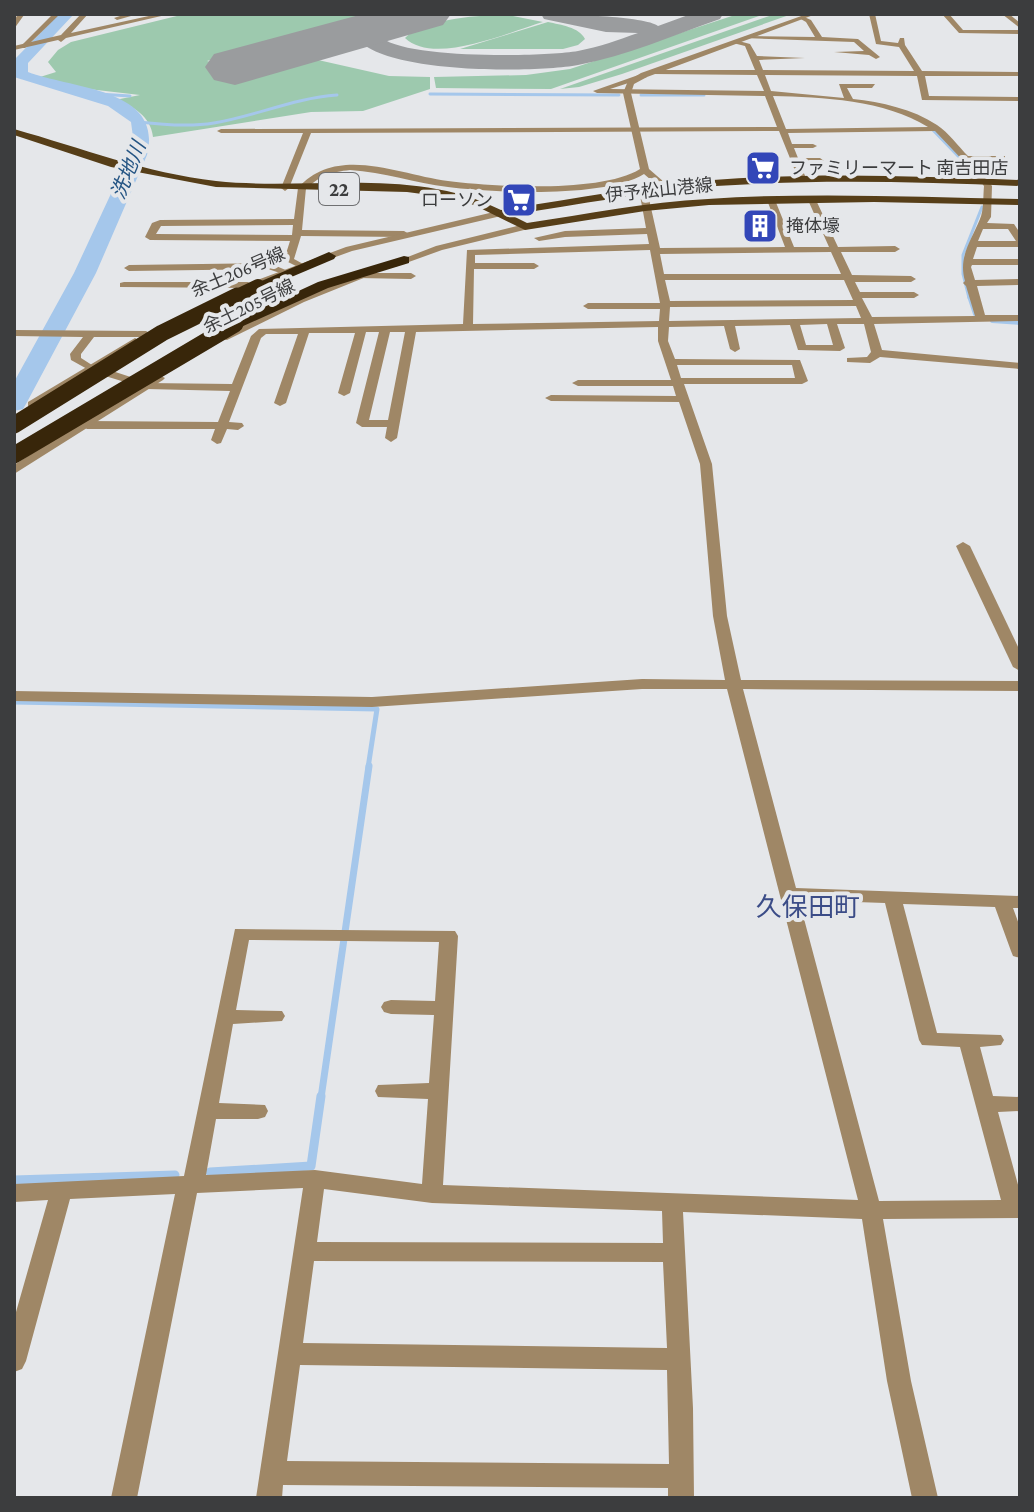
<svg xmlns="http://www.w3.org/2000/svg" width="1034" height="1512" font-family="'Crimson Pro','Noto Sans JP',serif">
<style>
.green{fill:#9dc9ae}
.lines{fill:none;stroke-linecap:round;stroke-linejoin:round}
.stream-far4{stroke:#a5c7eb;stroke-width:3}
.stream-far3{stroke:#a5c7eb;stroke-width:4}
.stream-far2{stroke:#a5c7eb;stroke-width:5}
.stream-far1{stroke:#a5c7eb;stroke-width:7}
.stream{stroke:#a5c7eb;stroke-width:9}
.river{fill:#a5c7eb;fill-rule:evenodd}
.taxiway{fill:#9a9c9e;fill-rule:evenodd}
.runway{fill:#9a9c9e;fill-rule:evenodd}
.minor{fill:#9f8766;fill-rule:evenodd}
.tertiary{fill:#9f8766;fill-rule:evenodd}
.primary{fill:#563e18;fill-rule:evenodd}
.motorway{fill:#38260a;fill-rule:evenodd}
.motorway-bridge-far1{stroke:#38260a;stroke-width:14}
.motorway-bridge{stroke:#38260a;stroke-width:17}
.labels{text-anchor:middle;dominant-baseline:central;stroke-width:8;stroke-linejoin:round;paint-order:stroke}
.far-poi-label{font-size:18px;fill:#3c3d3e;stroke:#e5e7ea;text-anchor:start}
.far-street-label{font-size:18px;fill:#3c3d3e;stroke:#e5e7ea}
.far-water-label{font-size:20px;font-style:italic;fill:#255584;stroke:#e5e7ea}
.shield{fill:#e5e7ea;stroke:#6f7072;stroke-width:2}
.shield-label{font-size:20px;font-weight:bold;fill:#3c3d3e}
.quarter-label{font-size:26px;fill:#3b4c87;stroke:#e5e7ea}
</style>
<rect width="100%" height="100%" fill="#e5e7ea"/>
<g class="green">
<path d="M 185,14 L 372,14 L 207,61 L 261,76 L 318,60 L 389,76 L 430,77 L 430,89 L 363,111 L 311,112 L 153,137 C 151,117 133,105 115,100 L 140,95 L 71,87 L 40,77 L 56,72 L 48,62 L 58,50 L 71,42 Z"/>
<path d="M 738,14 L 765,14 L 551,89 L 436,88 L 434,77 L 526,75 L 570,69 Z"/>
<path d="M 775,14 L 792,14 L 622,74 L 579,87 L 560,89 Z"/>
<path d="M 508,15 L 543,22 C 509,32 434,66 405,38 C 422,19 483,14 508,15 Z"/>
<path d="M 548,22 C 561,25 579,27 585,39 L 578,45 L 563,49 L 460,49 Z"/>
</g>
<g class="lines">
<g class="stream-far4">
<path d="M 82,93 L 130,96"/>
<path d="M 430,94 L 619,95"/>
<path d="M 641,95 L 704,95"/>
<path d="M 139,122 C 164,125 190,127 214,123 C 256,116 294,98 337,95"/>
<path d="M 931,128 L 959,157"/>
<path d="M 969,298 L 963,274 L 963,255 L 982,207"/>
</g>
<g class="stream-far3">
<path d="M 969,296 L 975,314"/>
<path d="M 992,321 L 1020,323"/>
</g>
<path class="stream-far2" d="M 14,702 L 377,709 L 368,768"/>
<path class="stream-far1" d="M 321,1098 L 369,766"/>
<g class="stream">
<path d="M 210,1172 L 311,1166 L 321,1096"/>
<path d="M 14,1180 L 175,1175"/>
</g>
<path class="river" d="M 59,14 L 74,14 L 28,63 L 28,72 C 72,89 164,88 147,155 L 96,273 L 26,404 L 23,409 L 14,411 L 14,382 L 74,273 L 129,155 L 133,137 L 131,122 L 108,106 L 14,77 L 15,59 Z"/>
<path class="taxiway" d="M 541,14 C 562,14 646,16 658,26 L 691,14 L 723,14 L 720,19 C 673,35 627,56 578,65 C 536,73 383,74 357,38 L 377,20 L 385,18 L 396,25 L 382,38 C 409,59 542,57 578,51 C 599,47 618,40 638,33 L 606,32 L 544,19 Z"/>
<path class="runway" d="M 363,14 L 451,14 L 443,25 L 235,85 L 214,80 L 205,67 L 214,54 Z"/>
<g class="minor">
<path d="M 18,14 L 24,15 L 14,29 L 14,21 Z"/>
<path d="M 53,14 L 60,14 L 25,48 L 21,48 L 21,46 Z"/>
<path d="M 126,14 L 138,14 L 117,20 L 114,18 Z"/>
<path d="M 869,14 L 875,14 L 881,41 L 898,43 L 900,38 L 904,38 L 905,45 L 922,71 L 1020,72 L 1020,76 L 925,76 L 929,96 L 1020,97 L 1020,101 L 922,100 L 917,76 L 765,75 L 771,91 L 844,98 L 839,84 L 875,84 L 872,88 L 847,88 L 853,99 C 881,102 913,109 937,125 C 949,133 958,146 968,156 L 1005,156 L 1005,160 L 1002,161 L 973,161 L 992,186 L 991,217 L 987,223 L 1014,224 L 1020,233 L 1020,247 L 977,247 L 973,259 L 1020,259 L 1020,265 L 972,265 L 971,267 L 975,280 L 1020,279 L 1020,285 L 977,286 L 985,315 L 1020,315 L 1020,321 L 874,324 L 882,350 L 1020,363 L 1020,369 L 880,357 L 870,363 L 847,362 L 847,358 L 867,357 L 871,352 L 864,324 L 837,324 L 845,348 L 840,351 L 798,350 L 790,325 L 735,326 L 740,349 L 735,352 L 730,349 L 724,326 L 669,327 L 668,341 L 675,359 L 800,360 L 808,381 L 802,384 L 684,384 L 712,464 L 727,616 L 741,680 L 1020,681 L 1020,691 L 743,689 L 796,888 L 1020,896 L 1020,908 L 1013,908 L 1020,927 L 1020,958 L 1013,956 L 1011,951 L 995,907 L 903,904 L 937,1033 L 1001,1035 L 1004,1040 L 1001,1045 L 980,1047 L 993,1096 L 1020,1097 L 1020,1111 L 998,1112 L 1020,1192 L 1020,1218 L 883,1219 L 911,1381 L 938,1498 L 912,1498 L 887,1381 L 862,1219 L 683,1212 L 693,1408 L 694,1498 L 668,1498 L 668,1488 L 283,1485 L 282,1498 L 256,1498 L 303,1188 L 197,1193 L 137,1498 L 111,1498 L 175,1194 L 70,1199 L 26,1361 L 22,1369 L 14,1372 L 14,1319 L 48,1200 L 14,1202 L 14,1184 L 184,1176 L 235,929 L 455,931 L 458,936 L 443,1185 L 858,1200 L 727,689 L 642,689 L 372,707 L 14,701 L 14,691 L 372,697 L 642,679 L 725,680 L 713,616 L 700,464 L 679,402 L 551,401 L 545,398 L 551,395 L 676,396 L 673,386 L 578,386 L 572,383 L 578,380 L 671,380 L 658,341 L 658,327 L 416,332 L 397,438 L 391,442 L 385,438 L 387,427 L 362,427 L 356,423 L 379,332 L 366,332 L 350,393 L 344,396 L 338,393 L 355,333 L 309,333 L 286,403 L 280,406 L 274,403 L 298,334 L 266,334 L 261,338 L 229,422 L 242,423 L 244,426 L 238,430 L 227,429 L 221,443 L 217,444 L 211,440 L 215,429 L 87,429 L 81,425 L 87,421 L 218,422 L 230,391 L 147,389 L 141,386 L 147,383 L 232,384 L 251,336 L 259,329 L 463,324 L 467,250 L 649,244 L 647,234 L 565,237 L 539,241 L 534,238 L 565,231 L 646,228 L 639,190 L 643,187 L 647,190 L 660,248 L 785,247 L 767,200 L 771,197 L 775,200 L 794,247 L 829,247 L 808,200 L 815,198 L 838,247 L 895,246 L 900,249 L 895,252 L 841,252 L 852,275 L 911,276 L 916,279 L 911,282 L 855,282 L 860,292 L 914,292 L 919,295 L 914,298 L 862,298 L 872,317 L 975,316 L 966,286 L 963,283 L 965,281 C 958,257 971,241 980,219 C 984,210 983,196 984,186 L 970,168 L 935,131 L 788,133 L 792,144 L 813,144 L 817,146 L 813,148 L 794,148 L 798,158 L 820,158 L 824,161 L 820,164 L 800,164 L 806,178 L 802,181 L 798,178 L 779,131 L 311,133 L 289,188 L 285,191 L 281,188 L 303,133 L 221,133 L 217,131 L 221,129 L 777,127 L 765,96 L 597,93 L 593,91 L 644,73 L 647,77 L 610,89 L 764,91 L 757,75 L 654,74 L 650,72 L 654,70 L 755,70 L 745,46 L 733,43 L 735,40 L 750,44 L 757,56 L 805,58 L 759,60 L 763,70 L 914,71 L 899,47 L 876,44 ZM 773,96 C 822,97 885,100 928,127 L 786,129 ZM 983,229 L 1008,229 L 1016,241 L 978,241 ZM 650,250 L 660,303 L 588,303 L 583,306 L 588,309 L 660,309 L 659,321 L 473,324 L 474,269 L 534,269 L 539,266 L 534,263 L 475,263 L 475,255 ZM 831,252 L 841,274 L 664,274 L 660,254 ZM 665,280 L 844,280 L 853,300 L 670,301 ZM 856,306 L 861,318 L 669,321 L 670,307 ZM 827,324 L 833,345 L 806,345 L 800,325 ZM 390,332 L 405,332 L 388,420 L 369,420 ZM 677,365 L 792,365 L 795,378 L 681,378 ZM 799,900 L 885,903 L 919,1040 L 922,1045 L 960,1047 L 1001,1200 L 879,1201 ZM 249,940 L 439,942 L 435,1001 L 391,1000 L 384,1002 L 381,1007 L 384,1012 L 391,1014 L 434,1015 L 429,1083 L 378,1085 L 375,1091 L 378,1097 L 428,1099 L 422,1184 L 315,1170 L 206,1175 L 216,1119 L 258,1119 L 265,1117 L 268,1111 L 265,1105 L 219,1103 L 233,1024 L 282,1021 L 285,1016 L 282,1011 L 236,1010 ZM 324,1189 L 432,1203 L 662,1211 L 663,1243 L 317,1242 ZM 314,1261 L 663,1262 L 667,1348 L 303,1343 ZM 300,1365 L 667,1370 L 669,1464 L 287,1461 Z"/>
<path d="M 942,14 L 949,14 L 963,30 L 1020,30 L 1020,34 L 959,33 Z"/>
<path d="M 1002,14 L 1009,14 L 1020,23 L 1020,28 Z"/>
<path d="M 802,16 L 811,20 L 822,37 L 858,39 L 880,57 L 876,59 L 869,55 L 834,52 L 864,51 L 854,42 L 743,38 L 746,36 L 815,37 L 806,22 L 799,18 Z"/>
<path d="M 302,185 L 306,188 L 302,230 L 404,231 L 409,234 L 404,237 L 301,236 L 294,259 L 305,265 L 300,268 L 284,260 L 290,241 L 150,240 L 145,237 L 152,223 L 160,220 L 294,219 L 298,188 ZM 293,225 L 292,235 L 156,234 L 161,226 Z"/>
<path d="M 269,263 L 288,271 L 283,274 L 268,269 L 129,271 L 124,268 L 129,265 Z"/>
<path d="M 362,273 L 411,273 L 416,276 L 411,279 L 358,278 L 358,274 Z"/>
<path d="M 124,282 L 248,282 L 253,285 L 248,288 L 120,287 L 120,283 Z"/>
<path d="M 14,330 L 146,331 L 151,334 L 146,337 L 94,337 L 81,354 L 81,358 L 95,367 L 89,370 L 71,360 L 70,354 L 83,337 L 14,336 Z"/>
<path d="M 963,542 L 970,546 L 1020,651 L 1020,671 L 1013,667 L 956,546 Z"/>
</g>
<g class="tertiary">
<path d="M 81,14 L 88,14 L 71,33 L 158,14 L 170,14 L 66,38 L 61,42 L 58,40 L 14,50 L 14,46 L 61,35 Z"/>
<path d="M 807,14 L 816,14 L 647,77 L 634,84 L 631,93 L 649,169 L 664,182 L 679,184 L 679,188 L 658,186 L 644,174 C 606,198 494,193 448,187 C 415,183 384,172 350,170 C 331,172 319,176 305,190 L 298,188 C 337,144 399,175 448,181 C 494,187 602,193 640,169 L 623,93 L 628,81 L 641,73 Z"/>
<path d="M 498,211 L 503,214 L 501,216 L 352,251 L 245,290 L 236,288 L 346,247 Z"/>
<path d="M 525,224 L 530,227 L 528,229 L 442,250 L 395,267 L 387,265 L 436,246 Z"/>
<path d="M 362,273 L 371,275 L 304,302 L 227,340 L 218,338 L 296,298 Z"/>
<path d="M 135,338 L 140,341 L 139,343 L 100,367 L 146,382 L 159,375 L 165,378 L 163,380 L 14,474 L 14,465 L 138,386 L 92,372 L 36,406 L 28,406 L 28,402 Z"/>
</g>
<path class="primary" d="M 14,129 C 81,148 146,173 216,181 C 309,191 414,166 501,210 C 572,199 642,186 713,180 C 815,172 918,176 1020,180 L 1020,186 C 919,182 817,179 716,186 C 647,192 579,204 511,215 L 527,223 C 587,214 647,202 708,199 C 812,192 916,197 1020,199 L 1020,205 L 874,202 L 709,205 L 645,211 L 525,230 L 474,205 L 445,197 L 407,192 L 216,187 L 111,167 L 14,135 Z"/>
<g class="motorway">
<path d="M 329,252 L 336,256 L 334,259 L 263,289 L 258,291 L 250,286 Z"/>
<path d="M 404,256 L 409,257 L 409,263 L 328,288 L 241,327 L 229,327 L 227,324 L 318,282 Z"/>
</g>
<path class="motorway-bridge-far1" d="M 233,298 L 258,286"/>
<g class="motorway-bridge">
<path d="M 14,425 L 162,333 L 237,296"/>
<path d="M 14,455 L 235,324"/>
</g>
</g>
<defs>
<symbol id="supermarket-square" viewBox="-11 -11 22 22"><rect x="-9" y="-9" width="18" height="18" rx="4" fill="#3246b8" stroke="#e5e7ea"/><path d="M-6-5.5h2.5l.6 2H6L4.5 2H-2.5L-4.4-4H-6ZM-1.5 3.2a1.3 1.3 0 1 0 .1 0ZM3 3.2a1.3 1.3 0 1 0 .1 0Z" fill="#fff"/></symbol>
<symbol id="building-square" viewBox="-11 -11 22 22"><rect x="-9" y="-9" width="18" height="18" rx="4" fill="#3246b8" stroke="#e5e7ea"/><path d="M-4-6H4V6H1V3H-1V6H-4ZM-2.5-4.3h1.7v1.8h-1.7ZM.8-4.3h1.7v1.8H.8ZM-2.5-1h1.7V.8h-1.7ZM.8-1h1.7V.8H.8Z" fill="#fff"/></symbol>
</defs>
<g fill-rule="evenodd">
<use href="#supermarket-square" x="743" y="148" width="40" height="40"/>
<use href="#supermarket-square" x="499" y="180" width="40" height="40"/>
<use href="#building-square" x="740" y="206" width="40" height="40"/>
</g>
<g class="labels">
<g class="far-poi-label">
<text x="789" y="168">ファミリーマート 南吉田店</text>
<text x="493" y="200" text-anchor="end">ローソン</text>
<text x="786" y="226">掩体壕</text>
</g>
<g class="far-street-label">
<text transform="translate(659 190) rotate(-6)">伊予松山港線</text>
<text transform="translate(238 272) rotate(-23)">余土206号線</text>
<text transform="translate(249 306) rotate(-26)">余土205号線</text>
</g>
<g class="far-water-label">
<text transform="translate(128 170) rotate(-68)">洗地川</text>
</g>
<rect class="shield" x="319" y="173" width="40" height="32" rx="6"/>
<g class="shield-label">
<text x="339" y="189">22</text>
</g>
<g class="quarter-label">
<text x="808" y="907">久保田町</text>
</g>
</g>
<rect width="1034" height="1512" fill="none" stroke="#3c3d3e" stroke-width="32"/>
</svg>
